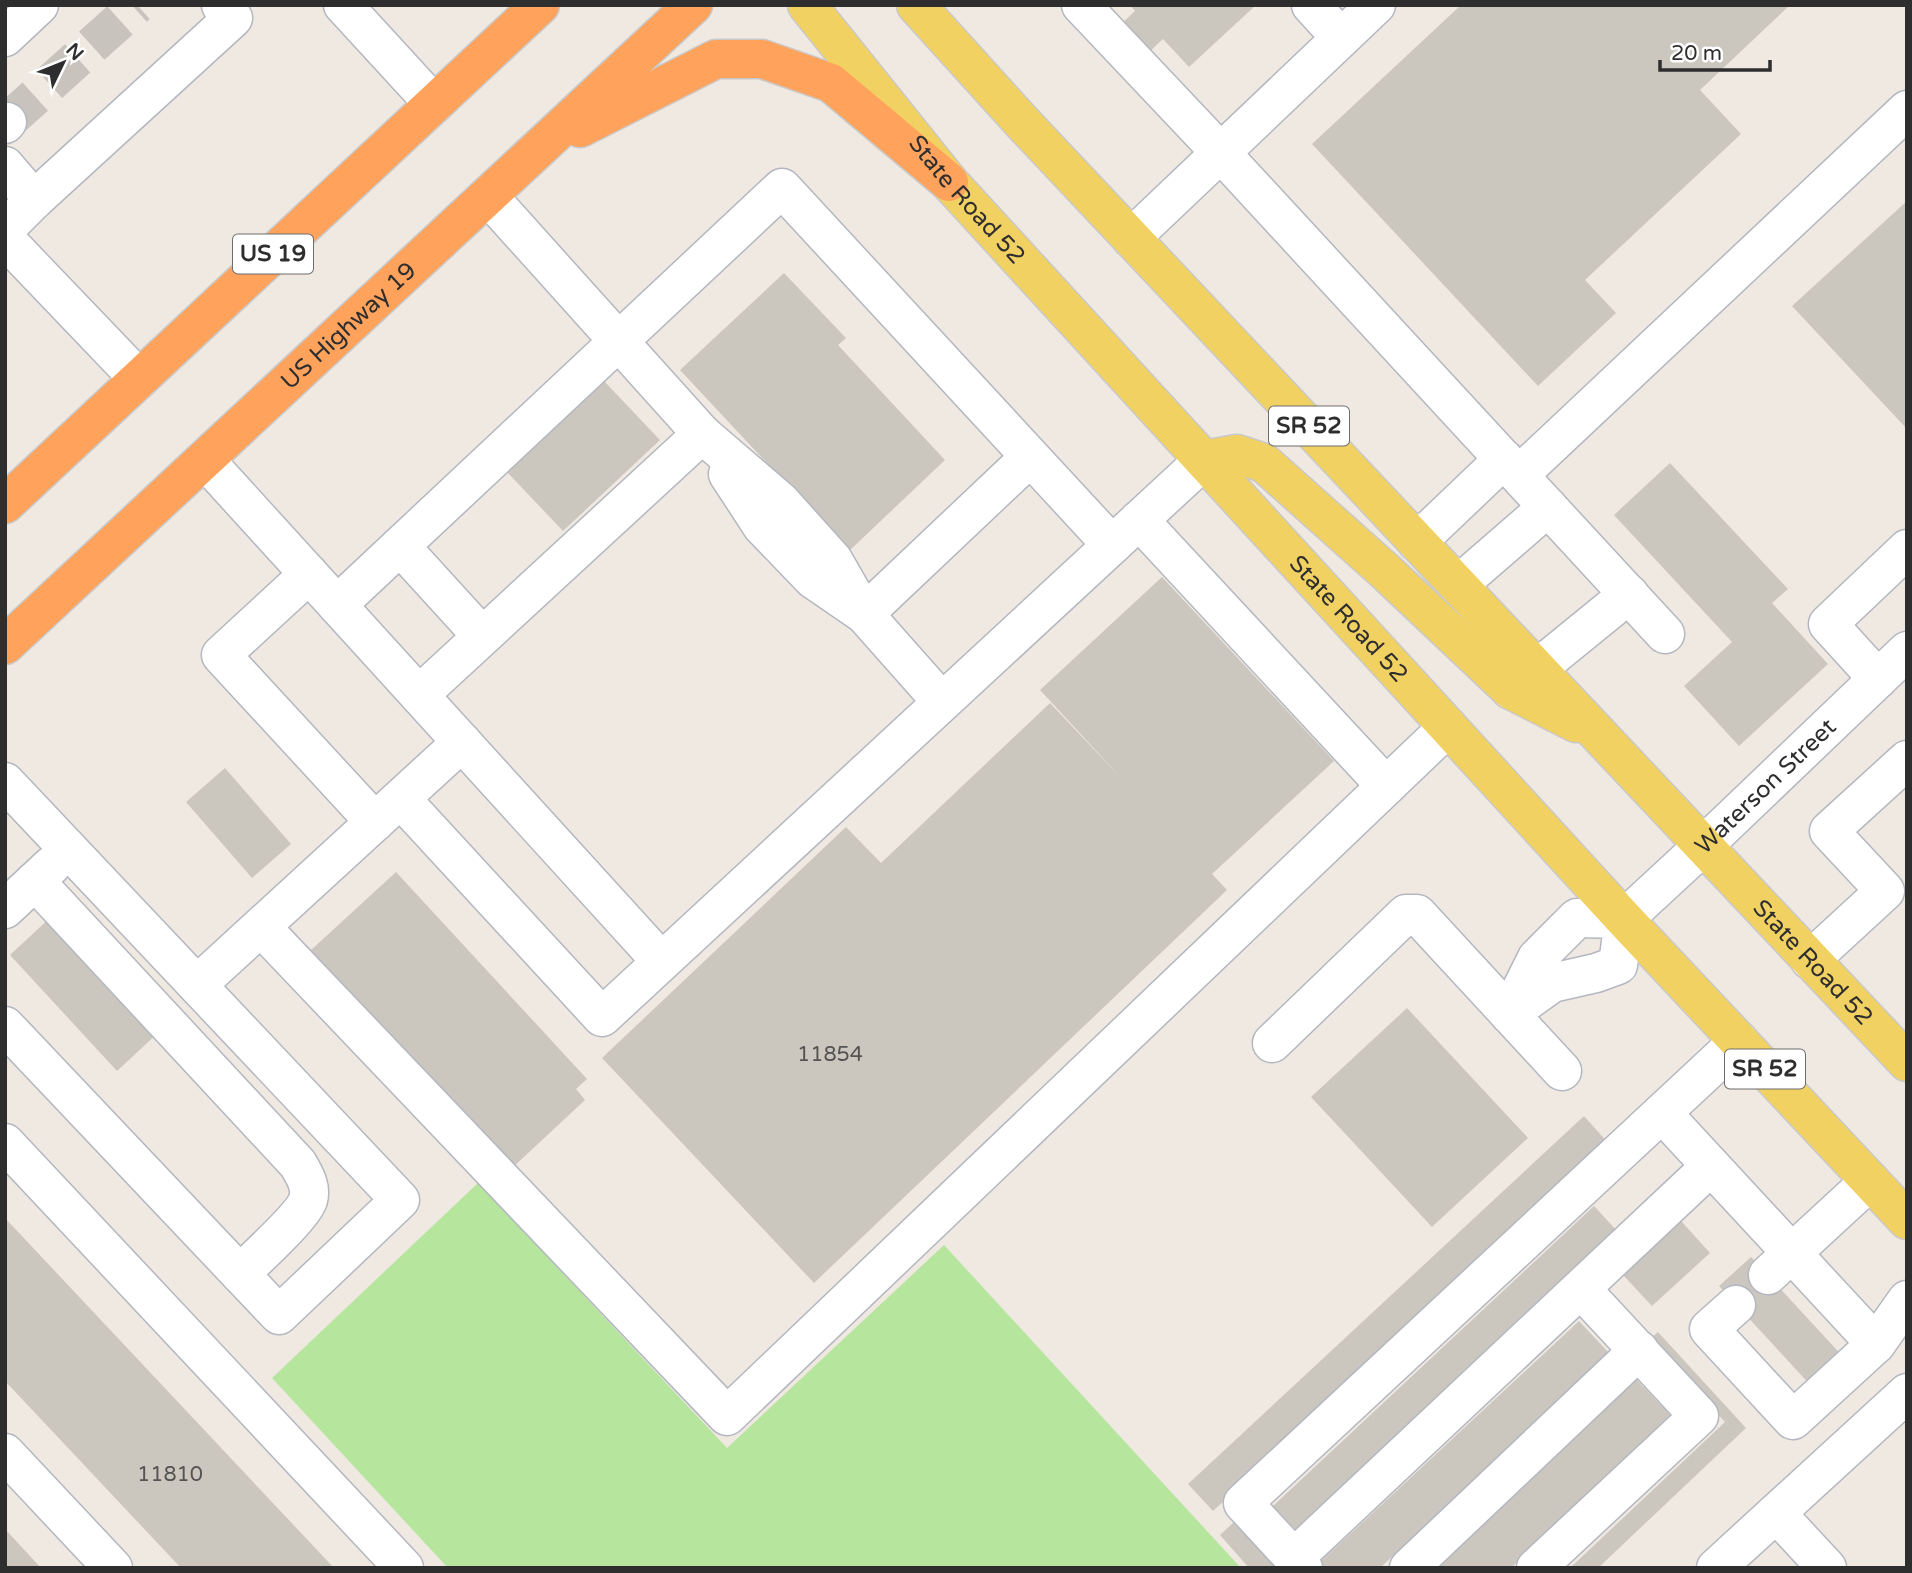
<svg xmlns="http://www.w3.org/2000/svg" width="1912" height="1573" font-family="'Varela Round',sans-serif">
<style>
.green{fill:#b6e59e}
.building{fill:#cbc7bf}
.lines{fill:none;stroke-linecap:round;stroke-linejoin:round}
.minor-tunnel{stroke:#c8c4bd;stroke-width:38;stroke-dasharray:38 19;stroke-linecap:butt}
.minor-casing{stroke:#b4b7c1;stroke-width:41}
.major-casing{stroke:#c9c9c9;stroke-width:41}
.highway-casing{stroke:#c9c9c9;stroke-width:41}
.minor{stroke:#fff;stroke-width:38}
.major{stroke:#f2d163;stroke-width:38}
.highway{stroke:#ffa35c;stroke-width:38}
.labels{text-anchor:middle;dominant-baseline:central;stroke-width:5;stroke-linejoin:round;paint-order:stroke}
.number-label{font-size:21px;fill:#555452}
.shield{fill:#fff;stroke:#6d6d6d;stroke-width:2}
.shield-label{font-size:23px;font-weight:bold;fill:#2e2e2e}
.street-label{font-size:24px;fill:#2e2e2e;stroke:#fff}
</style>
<rect width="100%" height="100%" fill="#efe9e1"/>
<path class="green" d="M 478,1183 L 727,1448 L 944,1245 L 1241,1568 L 448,1568 L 272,1378 Z"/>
<g class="building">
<path d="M 1130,5 L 1256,5 L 1189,67 L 1163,39 L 1145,56 L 1118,27 L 1135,11 Z"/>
<path d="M 1461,5 L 1790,5 L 1700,90 L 1741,134 L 1585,280 L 1616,313 L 1538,386 L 1312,144 Z"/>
<path d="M 1907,201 L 1907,429 L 1792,306 Z"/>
<path d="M 784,273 L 846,338 L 838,345 L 945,460 L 849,551 L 680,370 Z"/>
<path d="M 604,381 L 660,440 L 563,531 L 507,472 Z"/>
<path d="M 1670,463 L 1788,589 L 1772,603 L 1828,664 L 1739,746 L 1684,686 L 1732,642 L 1614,515 Z"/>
<path d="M 1162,577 L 1334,761 L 1212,874 L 1227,890 L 814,1283 L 602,1058 L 846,827 L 881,863 L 1050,703 L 1124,781 L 1040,690 Z"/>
<path d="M 225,768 L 291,844 L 252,878 L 186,802 Z"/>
<path d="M 396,872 L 587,1079 L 576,1089 L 585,1100 L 511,1169 L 310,951 Z"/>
<path d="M 53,915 L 160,1031 L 117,1071 L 10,955 Z"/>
<path d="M 1407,1008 L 1528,1138 L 1432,1227 L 1311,1097 Z"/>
<path d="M 1584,1116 L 1609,1144 L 1213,1511 L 1188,1484 Z"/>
<path d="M 1594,1206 L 1619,1233 L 1298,1532 L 1273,1506 Z"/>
<path d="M 5,1218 L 334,1568 L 181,1568 L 5,1381 Z"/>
<path d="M 1681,1221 L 1710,1253 L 1652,1306 L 1623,1275 Z"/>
<path d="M 1751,1257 L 1847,1361 L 1815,1390 L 1719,1286 Z"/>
<path d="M 1579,1321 L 1609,1353 L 1380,1568 L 1325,1568 L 1320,1562 Z"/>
<path d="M 1658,1332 L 1746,1428 L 1598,1568 L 1570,1568 L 1725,1422 L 1650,1339 Z"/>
<path d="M 1636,1379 L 1673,1418 L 1511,1568 L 1432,1568 Z"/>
<path d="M 1234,1522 L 1277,1568 L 1249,1568 L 1220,1535 Z"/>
<path d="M 5,1529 L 41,1568 L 5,1568 Z"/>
</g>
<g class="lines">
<path class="minor-tunnel" d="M 7,122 L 137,5"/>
<defs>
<g id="minor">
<path d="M 343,5 L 434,104"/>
<path d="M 1081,5 L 1221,153 L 1665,634"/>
<path d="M 1311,5 L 1341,38"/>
<path d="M 5,37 L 39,5"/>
<path d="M 5,124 L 7,122"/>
<path d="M 5,166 L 34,200"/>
<path d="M 488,196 L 702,434 L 781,502 L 833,560 L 864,614 L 1030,457"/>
<path d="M 5,229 L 34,200 L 233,18 L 221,5"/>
<path d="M 1131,238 L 1376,5"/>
<path d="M 5,239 L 139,379"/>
<path d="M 205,460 L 661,961"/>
<path d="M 728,474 L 762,526 L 813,579 L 864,614 L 942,702"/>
<path d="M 1519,475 L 1907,110"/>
<path d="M 1139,520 L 1386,786"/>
<path d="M 1417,542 L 1504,459"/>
<path d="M 400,546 L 482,636"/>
<path d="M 309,574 L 221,655 L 375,822"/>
<path d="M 1458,585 L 1548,507"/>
<path d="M 337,605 L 782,188 L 1112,545"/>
<path d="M 1878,679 L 1828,624 L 1907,549"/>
<path d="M 1511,690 L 1629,594"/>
<path d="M 419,695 L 702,434"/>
<path d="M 5,782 L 400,1200 L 279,1315 L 5,1026"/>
<path d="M 401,799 L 602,1017 L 1204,460"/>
<path d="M 35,881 L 298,1164 C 304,1175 312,1186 308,1200 C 303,1216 254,1260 240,1274"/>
<path d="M 5,909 L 52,865"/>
<path d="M 1577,918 L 1624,919 L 1618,965 L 1596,973 L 1552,983 L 1509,1014 L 1537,958 Z"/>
<path id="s1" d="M 1624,919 L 1703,846 L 1907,651"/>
<path d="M 261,927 L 727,1416 L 1448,727"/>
<path d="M 1810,960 L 1885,891 L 1829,831 L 1907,760"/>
<path d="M 197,985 L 462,742"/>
<path d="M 1272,1043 L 1406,914 L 1417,914 L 1562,1071"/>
<path d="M 1662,1113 L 1876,1344"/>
<path d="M 5,1143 L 404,1568"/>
<path d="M 1768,1275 L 1870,1181"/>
<path d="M 1736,1305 L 1709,1329 L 1793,1420 L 1876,1344 L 1907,1300"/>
<path d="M 5,1453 L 113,1568"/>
<path d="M 1776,1513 L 1827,1568"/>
<path d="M 1294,1558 L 1711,1166"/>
<path d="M 1303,1568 L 1243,1503 L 1739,1041"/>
<path d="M 1409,1568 L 1639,1350"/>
<path d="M 1536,1568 L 1699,1416 L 1581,1289"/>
<path d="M 1716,1568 L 1907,1393"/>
</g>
<g id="major">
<path id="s2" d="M 807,5 L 949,182 L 1624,919 L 1907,1220"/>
<path id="s3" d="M 916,5 L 1021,121 L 1907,1062"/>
<path d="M 1204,460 L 1237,454 L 1264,463 L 1386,572 L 1511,690 L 1576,723"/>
</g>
<g id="highway">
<path d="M 580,128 L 716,59 L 762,59 L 831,83 L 949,182"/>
<path d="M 5,504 L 540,5"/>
<path id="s4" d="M 5,645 L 693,5"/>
</g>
</defs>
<use href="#minor" class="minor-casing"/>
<use href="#major" class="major-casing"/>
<use href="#highway" class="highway-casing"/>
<use href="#minor" class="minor"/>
<use href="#major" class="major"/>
<use href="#highway" class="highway"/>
</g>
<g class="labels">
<g class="number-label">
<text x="830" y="1054">11854</text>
<text x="170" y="1474">11810</text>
</g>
<g class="shield">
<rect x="233" y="234.5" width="80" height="39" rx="5"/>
<rect x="1269" y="406.5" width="80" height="39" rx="5"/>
<rect x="1725" y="1049.5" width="80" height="39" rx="5"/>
</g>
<g class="shield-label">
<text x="273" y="254">US 19</text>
<text x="1309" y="426">SR 52</text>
<text x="1765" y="1069">SR 52</text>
</g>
<g class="street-label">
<text stroke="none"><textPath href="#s2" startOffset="252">State Road 52</textPath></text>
<text stroke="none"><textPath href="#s4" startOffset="469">US Highway 19</textPath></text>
<text stroke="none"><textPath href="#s2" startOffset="819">State Road 52</textPath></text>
<text stroke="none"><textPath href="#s1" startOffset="194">Waterson Street</textPath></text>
<text stroke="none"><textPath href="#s3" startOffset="1312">State Road 52</textPath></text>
</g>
</g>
<rect width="1912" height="1573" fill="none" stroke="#2e2e2e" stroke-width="14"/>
<g transform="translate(63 63) rotate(47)" stroke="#ffffff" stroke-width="5" paint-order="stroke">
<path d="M0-5L12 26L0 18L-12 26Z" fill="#2e2e2e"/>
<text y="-10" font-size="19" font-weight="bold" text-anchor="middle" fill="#2e2e2e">N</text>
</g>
<path d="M1660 60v10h110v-10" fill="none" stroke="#2e2e2e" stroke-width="3.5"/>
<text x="1671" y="60" font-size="21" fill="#2e2e2e" stroke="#ffffff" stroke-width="5" paint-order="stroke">20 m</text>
</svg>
